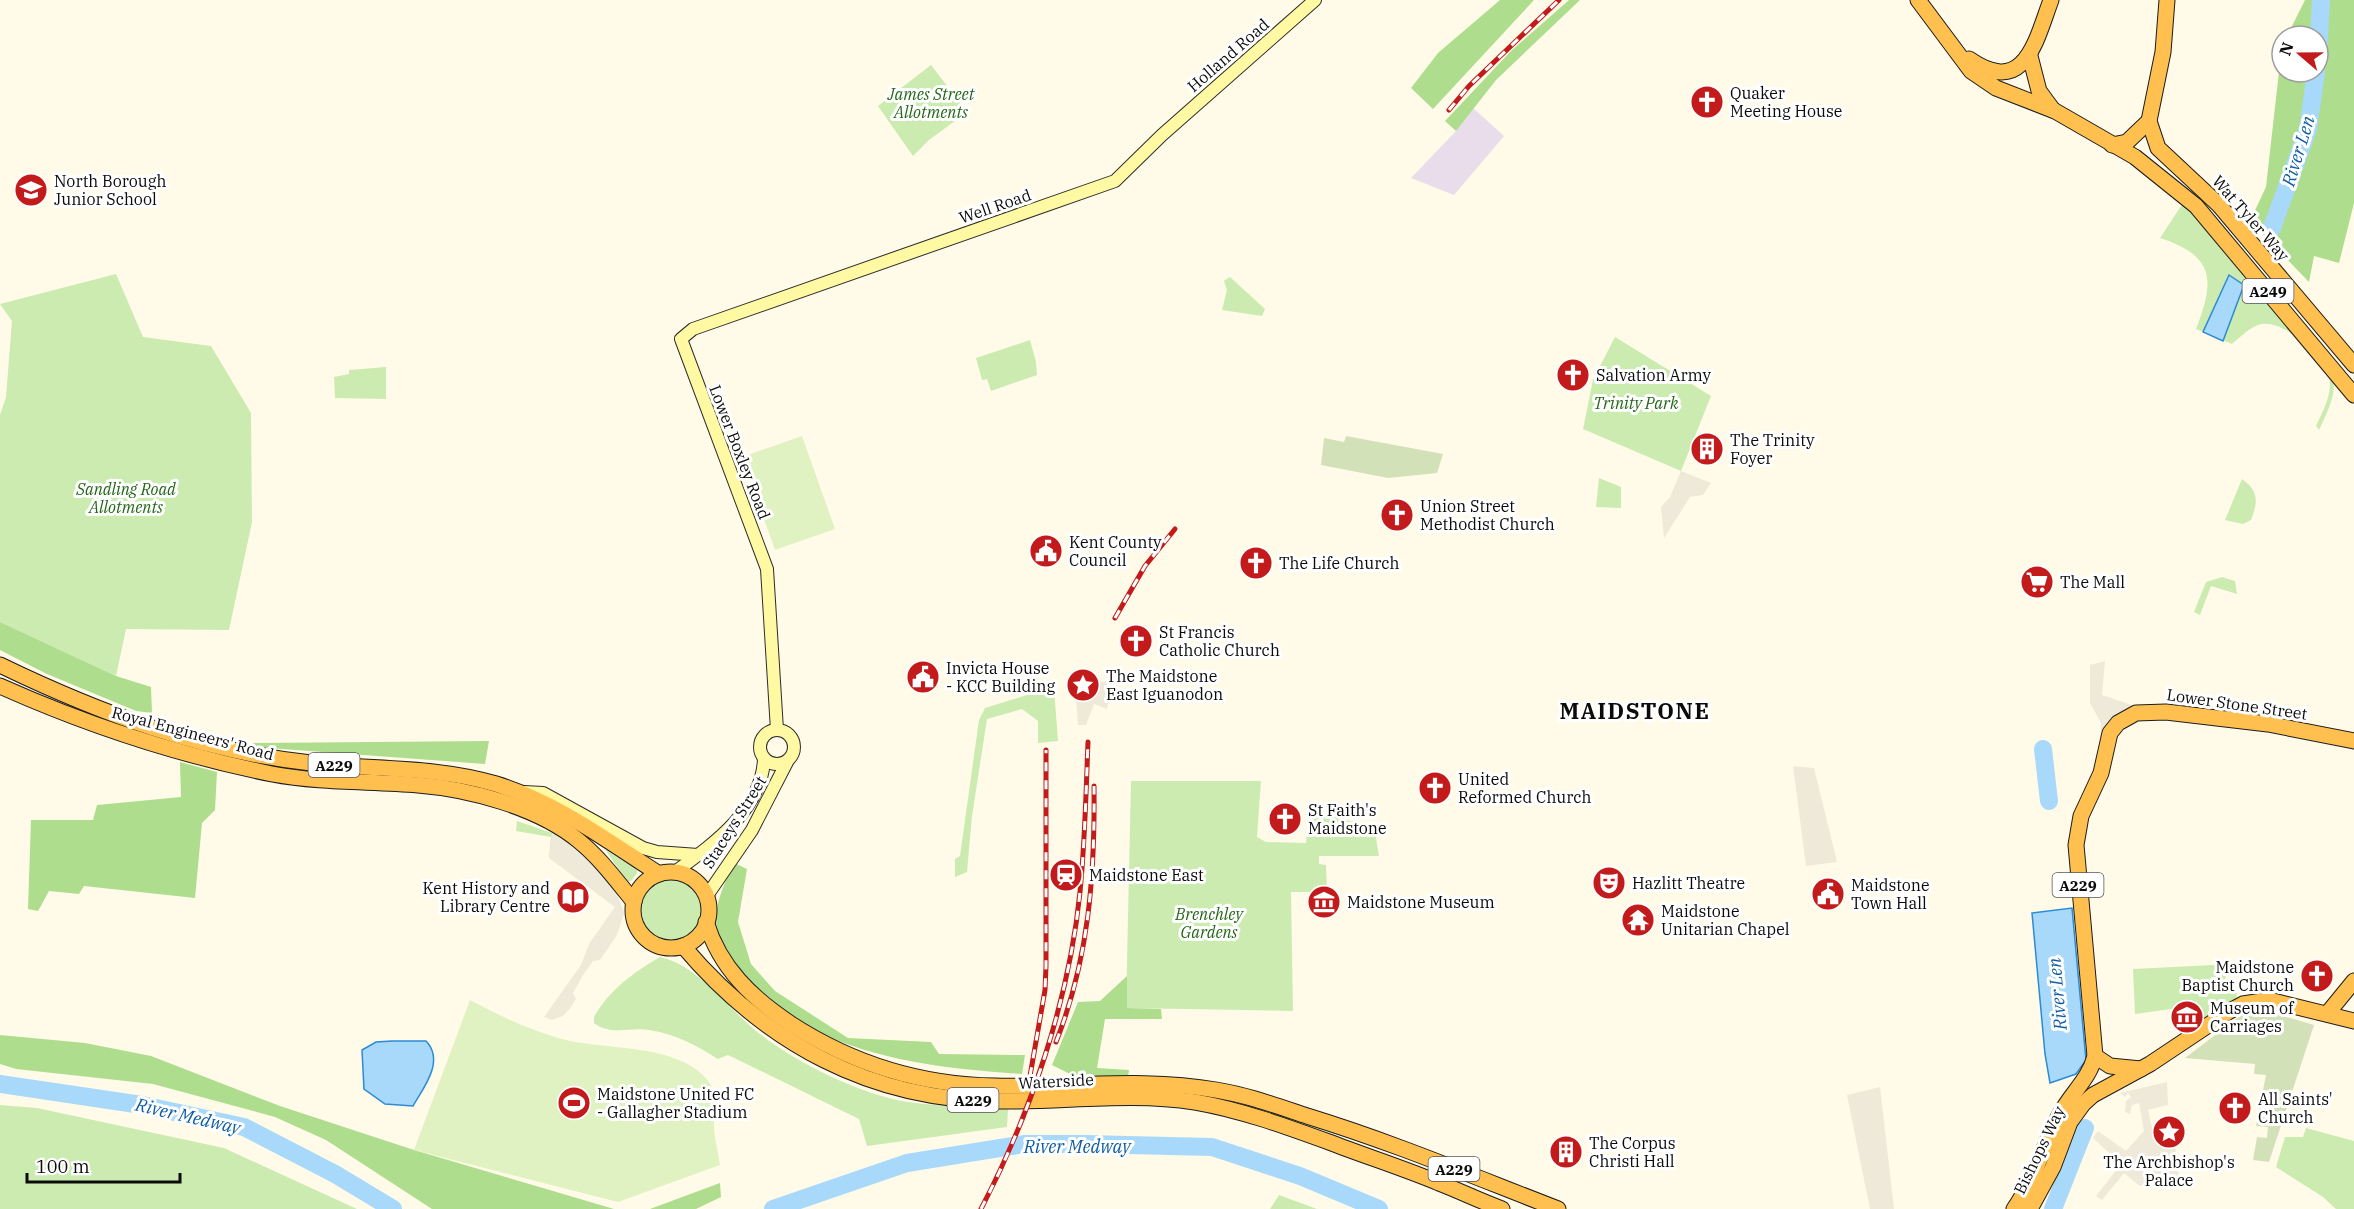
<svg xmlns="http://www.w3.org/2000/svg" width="2354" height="1209" font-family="'IBM Plex Serif',serif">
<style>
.industrial{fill:#eaddeb}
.green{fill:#ccebb0}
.forest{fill:#aedd8e}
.cemetery{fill:#d3e1b9}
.pitch{fill:#e0f2c2}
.plaza{fill:#eee9d8}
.water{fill:#a9d9fa;stroke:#2b8bd6;stroke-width:1.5}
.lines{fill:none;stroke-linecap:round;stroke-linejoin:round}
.river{stroke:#a9d9fa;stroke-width:18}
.secondary-casing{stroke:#2d2d2d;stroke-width:14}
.trunk-casing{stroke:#1c1c1c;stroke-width:17}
.secondary{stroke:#fff9a3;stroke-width:12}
.trunk{stroke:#ffc04f;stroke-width:15}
.rail-casing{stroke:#c31a1b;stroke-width:5}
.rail{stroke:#fff;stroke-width:3;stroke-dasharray:9;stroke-linecap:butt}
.labels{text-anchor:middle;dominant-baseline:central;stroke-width:6;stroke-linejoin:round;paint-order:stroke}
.shield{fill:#fff;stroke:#545454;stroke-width:1.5}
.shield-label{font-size:15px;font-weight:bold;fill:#0b0b0b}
.street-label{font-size:16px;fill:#0b0b0b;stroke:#fff}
.poi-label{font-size:16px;fill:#0b0b0b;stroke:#fff;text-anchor:start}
.park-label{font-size:16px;font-style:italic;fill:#256618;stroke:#fff}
.water-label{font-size:18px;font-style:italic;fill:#0d5ca4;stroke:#fff}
.district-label{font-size:22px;font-weight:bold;letter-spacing:1.5px;fill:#0b0b0b;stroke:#fff}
</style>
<rect width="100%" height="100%" fill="#fffbe8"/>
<path class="industrial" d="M 1473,108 L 1504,136 L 1454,195 L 1411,178 L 1456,131 Z"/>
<g class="green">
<path d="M 931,65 L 967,112 L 929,140 L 913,156 L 878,106 Z"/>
<path d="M 2183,203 L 2329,368 C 2341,388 2328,410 2319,430 L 2316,426 C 2322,413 2329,400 2330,386 C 2332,362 2283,316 2258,325 C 2249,328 2239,338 2232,344 L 2196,329 C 2215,280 2215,256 2160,238 Z"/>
<path d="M 116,274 L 143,337 L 211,346 L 251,413 L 252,522 L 229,630 L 126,629 L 116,676 L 0,622 L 0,415 L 6,397 L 12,321 L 0,304 Z"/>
<path d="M 1230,277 L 1265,309 L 1262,316 L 1222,310 L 1227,290 L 1224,281 Z"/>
<path d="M 1615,337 L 1711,396 L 1681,471 L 1583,429 L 1593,380 Z"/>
<path d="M 1030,340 L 1036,362 L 1037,375 L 991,391 L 987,379 L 982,380 L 976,358 Z"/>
<path d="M 386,367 L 386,399 L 335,398 L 334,377 L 349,374 L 349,370 Z"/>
<path d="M 1599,478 L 1621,487 L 1621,508 L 1596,507 Z"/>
<path d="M 2242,479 C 2259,491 2258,502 2251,520 L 2243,524 L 2225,520 Z"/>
<path d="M 2222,577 L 2235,581 L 2237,594 L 2211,586 L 2200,615 L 2194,612 L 2206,582 Z"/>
<path d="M 1047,685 L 1054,688 L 1058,741 L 1038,743 L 1038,721 L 1022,709 L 987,719 L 972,816 L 967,872 L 955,877 L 955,859 L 960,856 L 979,720 L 985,708 L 1024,696 Z"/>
<path d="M 1131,781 L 1261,781 L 1257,837 L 1266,842 L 1306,843 L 1309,810 L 1368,826 L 1375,832 L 1379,856 L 1319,856 L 1319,864 L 1326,865 L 1327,892 L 1291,892 L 1293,1011 L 1126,1008 Z"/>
<path d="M 517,821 L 552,833 L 584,855 L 549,858 L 551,837 L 516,831 Z"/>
<path d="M 605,849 L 637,870 L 637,873 L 631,881 L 627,882 Z"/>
<circle cx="671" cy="910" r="31"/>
<path d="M 660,957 C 699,966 726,1006 756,1031 C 795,1062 859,1094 908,1102 C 940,1107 975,1106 1008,1109 L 1007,1127 L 867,1146 L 859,1119 L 728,1055 L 718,1059 C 696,1045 675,1034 649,1030 C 629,1027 611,1036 594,1023 L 594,1017 C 610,989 633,973 660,957 Z"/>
<path d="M 2213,965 L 2225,967 L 2226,991 L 2237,989 L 2236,1008 L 2203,1021 L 2200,1005 L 2135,1014 L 2133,969 Z"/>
<path d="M 0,1105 L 37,1108 L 224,1148 L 357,1209 L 0,1209 Z"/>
<path d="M 2306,1128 L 2354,1141 L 2354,1209 L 2336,1209 L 2323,1197 L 2276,1167 L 2285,1137 L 2303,1137 Z"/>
<path d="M 1279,1195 L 1317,1209 L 1270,1209 Z"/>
</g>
<g class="forest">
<path d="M 1500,0 L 1534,0 L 1433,109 L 1411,88 L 1438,53 Z"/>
<path d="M 1569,0 L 1580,0 L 1496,80 L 1456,131 L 1445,121 L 1511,51 Z"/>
<path d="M 2305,0 L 2354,0 L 2354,203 L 2339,263 L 2314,256 L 2309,282 L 2250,221 L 2266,187 L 2282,45 L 2282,72 L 2318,72 L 2318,36 L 2287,36 Z"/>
<path d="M 0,622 L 116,676 L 151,687 L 152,713 L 136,711 L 47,674 L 0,650 Z"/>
<path d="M 489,741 L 485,764 L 255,747 L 252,743 Z"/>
<path d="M 180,762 L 217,772 L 215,810 L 202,823 L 195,898 L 84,886 L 79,894 L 49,891 L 38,911 L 28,909 L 31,820 L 93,820 L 97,805 L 181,797 Z"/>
<path d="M 734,863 L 747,869 L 738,922 L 751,964 L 775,991 L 848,1038 L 931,1042 L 939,1054 L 1025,1055 L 1022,1074 C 951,1069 879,1062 814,1030 C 795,1021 779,1005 763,992 C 710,948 703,925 734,863 Z"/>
<path d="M 1127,976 L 1127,1008 L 1161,1009 L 1162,1019 L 1105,1019 L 1097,1068 L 1129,1070 L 1128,1077 L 1072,1075 L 1052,1065 L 1078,1002 L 1100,1001 Z"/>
<path d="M 0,1035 L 85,1043 L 151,1056 L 280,1106 L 414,1150 L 614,1209 L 432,1209 L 326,1140 L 275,1117 L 153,1084 L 16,1069 L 0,1064 Z"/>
<path d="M 720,1183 L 721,1197 L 696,1209 L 650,1209 Z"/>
</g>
<g class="cemetery">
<path d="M 1346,436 L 1443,454 L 1437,473 L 1388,478 L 1321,465 L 1324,438 L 1344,442 Z"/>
<path d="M 2252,1007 L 2314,1025 L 2269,1162 L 2253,1160 L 2257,1137 L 2267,1138 L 2268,1127 L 2256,1126 L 2266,1075 L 2254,1074 L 2255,1064 L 2185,1058 Z"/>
</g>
<g class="pitch">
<path d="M 802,436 L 835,529 L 775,550 L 742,457 Z"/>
<path d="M 470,1000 C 500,1016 529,1030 562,1039 C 605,1051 684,1042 711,1085 C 721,1101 715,1104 714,1119 C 713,1134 718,1151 720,1165 L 618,1202 L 414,1150 Z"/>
</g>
<g class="plaza">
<path d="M 1681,471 L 1711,483 L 1703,495 L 1690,497 L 1664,538 L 1661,507 L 1670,497 Z"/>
<path d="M 2105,661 L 2102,695 L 2132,705 L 2109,725 L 2100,741 L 2101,723 L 2090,703 L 2090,665 Z"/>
<path d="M 1075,681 L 1112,682 L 1107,709 L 1094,704 L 1086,725 L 1078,725 Z"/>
<path d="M 1793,766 L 1814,768 L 1837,862 L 1806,866 Z"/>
<path d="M 552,833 L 584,855 L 607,877 L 616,890 L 624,913 L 617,935 L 600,960 L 593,961 L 583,975 L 573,993 L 576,999 L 571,1007 L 563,1016 L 552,1020 L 544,1017 L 581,965 L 589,944 L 615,907 L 549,858 Z"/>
<path d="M 2167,1082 L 2168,1105 L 2148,1110 L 2153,1132 L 2173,1128 L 2179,1177 L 2140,1186 L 2124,1173 L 2102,1200 L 2096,1196 L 2118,1168 L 2119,1162 L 2093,1138 L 2098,1131 L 2126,1151 L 2144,1131 L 2139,1103 L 2132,1105 L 2130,1114 L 2125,1112 L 2126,1101 L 2131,1097 L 2128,1093 L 2125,1097 L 2120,1093 Z"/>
<path d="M 1880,1087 L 1894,1209 L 1870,1209 L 1847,1095 Z"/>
</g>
<g class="water">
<path d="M 2229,275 L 2244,285 L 2223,341 L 2203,332 Z"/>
<path d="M 2072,908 L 2086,1060 L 2076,1074 L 2050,1083 L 2045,1054 L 2032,913 Z"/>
<path d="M 392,1041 L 426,1041 C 445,1061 424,1087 413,1106 L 385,1104 L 364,1089 L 362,1050 L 376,1042 Z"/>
</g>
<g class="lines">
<g class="river">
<path d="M 2318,55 L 2321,0"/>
<path d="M 2272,228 L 2308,129 L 2316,72"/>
<path d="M 2043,749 L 2049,801"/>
<path d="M 0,1084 L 142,1105 L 244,1127 L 335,1174 L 393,1209"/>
<path d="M 773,1209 L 907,1163 L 1025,1144 L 1086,1144 L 1212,1147 L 1300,1176 L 1379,1209"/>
<path d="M 2053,1209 L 2085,1128"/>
</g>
<defs>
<g id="secondary">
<circle cx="777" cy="747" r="17"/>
<path d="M 777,730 L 767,569 L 681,339 L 693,329 L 1115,181 L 1162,135 L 1315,0"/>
<path d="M 524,792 L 543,793 L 643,848 L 657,852 L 698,855"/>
<path d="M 675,872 C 712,845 762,810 764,759"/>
<path d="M 706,897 L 752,830 L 787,762"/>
</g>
<g id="trunk">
<path d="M 1918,0 L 1971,71 L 1996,88 L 2055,111 L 2135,157 L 2196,206 L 2354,395"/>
<path d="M 2030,56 L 2039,91 L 2053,110"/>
<path d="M 1969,59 C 2025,98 2036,40 2051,0"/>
<path d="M 2149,121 L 2158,148 L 2219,205 L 2354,365"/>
<path d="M 2149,121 L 2163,52 L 2167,0"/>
<path d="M 2112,145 L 2127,142 L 2149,121"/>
<path d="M 0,665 C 99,713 201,751 311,763 C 373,770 436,766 496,784 C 557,803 606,840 659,874"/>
<path d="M 0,686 C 87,725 179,755 272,774 C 320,783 369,781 418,785 C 469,789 538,807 579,841 C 600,858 616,880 634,902"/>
<circle cx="671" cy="910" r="38"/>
<path d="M 706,922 C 720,968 752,998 791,1024 C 853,1064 921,1085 995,1086 C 1069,1088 1143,1077 1216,1090 C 1247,1095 1277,1106 1307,1116 C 1392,1142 1475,1177 1558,1209"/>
<path d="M 683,946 C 765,1043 871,1101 1000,1101 C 1066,1102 1129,1092 1195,1102 C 1241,1110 1285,1126 1329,1142 C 1365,1156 1403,1168 1439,1183 C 1460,1191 1480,1201 1502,1209"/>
<path d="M 2327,1014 L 2354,981"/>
<path d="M 2095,1056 L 2110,1066 L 2141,1069"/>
<path d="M 2014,1209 C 2034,1180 2043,1147 2059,1116 C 2070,1094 2089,1080 2095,1056 L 2076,845 L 2081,816 L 2101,773 L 2110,733 L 2118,723 L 2136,713 L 2166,712 L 2268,724 L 2354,741"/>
<path d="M 2030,1209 L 2053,1167 L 2070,1122 L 2083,1104 L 2093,1095 L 2150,1064 L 2228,1012 L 2243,1004 L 2269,1000 L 2354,1021"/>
</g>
</defs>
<use href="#secondary" class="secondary-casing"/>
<use href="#trunk" class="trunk-casing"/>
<use href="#secondary" class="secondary"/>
<use href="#trunk" class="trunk"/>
<defs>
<g id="rail">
<path d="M 1449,110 L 1469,86 L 1559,0"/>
<path d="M 1115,618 L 1145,566 L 1175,529"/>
<path d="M 1056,1042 C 1089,959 1095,875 1094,786"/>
<path d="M 1030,1076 L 1045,990 L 1046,966 L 1046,750"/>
<path d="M 981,1209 C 1031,1113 1069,1001 1080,892 C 1085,842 1086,792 1088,742"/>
</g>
</defs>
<use href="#rail" class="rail-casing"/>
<use href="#rail" class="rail"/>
</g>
<defs>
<symbol id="church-disc" viewBox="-11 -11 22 22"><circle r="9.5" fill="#c31a1b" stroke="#fff"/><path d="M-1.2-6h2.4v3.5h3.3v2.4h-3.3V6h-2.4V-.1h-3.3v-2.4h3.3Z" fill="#fff"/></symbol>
<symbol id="school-disc" viewBox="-11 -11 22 22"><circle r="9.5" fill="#c31a1b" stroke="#fff"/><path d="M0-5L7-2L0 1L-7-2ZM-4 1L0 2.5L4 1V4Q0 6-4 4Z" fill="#fff"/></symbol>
<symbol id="building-disc" viewBox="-11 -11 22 22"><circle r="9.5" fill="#c31a1b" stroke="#fff"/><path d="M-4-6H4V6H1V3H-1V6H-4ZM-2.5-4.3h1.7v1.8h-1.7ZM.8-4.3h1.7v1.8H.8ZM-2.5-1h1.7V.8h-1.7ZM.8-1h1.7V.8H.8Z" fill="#fff"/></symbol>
<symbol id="civic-disc" viewBox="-11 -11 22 22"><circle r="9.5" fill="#c31a1b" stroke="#fff"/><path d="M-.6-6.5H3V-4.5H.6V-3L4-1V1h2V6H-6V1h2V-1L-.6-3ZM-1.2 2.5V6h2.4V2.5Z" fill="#fff"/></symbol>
<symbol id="supermarket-disc" viewBox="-11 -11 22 22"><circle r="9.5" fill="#c31a1b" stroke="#fff"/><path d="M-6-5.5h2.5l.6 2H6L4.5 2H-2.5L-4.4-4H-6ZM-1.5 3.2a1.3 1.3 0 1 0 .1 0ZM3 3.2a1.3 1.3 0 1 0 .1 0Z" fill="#fff"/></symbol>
<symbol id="sight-disc" viewBox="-11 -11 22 22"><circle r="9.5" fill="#c31a1b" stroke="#fff"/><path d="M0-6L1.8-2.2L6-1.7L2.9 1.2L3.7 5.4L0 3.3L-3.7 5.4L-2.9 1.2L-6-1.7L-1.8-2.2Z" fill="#fff"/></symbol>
<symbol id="station-disc" viewBox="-11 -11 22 22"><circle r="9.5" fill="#c31a1b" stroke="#fff"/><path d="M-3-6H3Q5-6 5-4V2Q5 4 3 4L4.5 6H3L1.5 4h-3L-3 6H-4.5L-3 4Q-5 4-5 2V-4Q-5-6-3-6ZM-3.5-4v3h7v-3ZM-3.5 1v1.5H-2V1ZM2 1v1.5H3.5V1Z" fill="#fff"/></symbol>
<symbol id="theatre-disc" viewBox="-11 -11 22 22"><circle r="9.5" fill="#c31a1b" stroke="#fff"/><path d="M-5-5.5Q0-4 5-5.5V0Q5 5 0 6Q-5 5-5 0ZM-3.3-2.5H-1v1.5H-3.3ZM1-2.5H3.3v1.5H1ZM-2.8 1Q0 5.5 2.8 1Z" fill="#fff"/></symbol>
<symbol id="library-disc" viewBox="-11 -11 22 22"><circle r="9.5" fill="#c31a1b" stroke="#fff"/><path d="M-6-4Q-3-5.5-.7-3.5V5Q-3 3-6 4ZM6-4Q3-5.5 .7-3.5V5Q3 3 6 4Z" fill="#fff"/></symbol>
<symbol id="museum-disc" viewBox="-11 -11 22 22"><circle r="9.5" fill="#c31a1b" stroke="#fff"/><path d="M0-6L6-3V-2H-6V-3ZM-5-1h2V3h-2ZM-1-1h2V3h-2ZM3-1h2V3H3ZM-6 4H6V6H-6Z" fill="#fff"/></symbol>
<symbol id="temple-disc" viewBox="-11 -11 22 22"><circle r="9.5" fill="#c31a1b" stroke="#fff"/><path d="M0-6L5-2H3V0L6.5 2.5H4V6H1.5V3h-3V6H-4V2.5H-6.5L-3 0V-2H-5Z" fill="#fff"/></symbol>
<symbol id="stadium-disc" viewBox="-11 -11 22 22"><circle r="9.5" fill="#c31a1b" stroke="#fff"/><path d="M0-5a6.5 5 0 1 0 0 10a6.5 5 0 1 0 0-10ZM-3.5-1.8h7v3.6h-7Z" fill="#fff"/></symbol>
</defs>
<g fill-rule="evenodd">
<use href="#church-disc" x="1688" y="83" width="38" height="38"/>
<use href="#school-disc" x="12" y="171" width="38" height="38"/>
<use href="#church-disc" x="1554" y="356" width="38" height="38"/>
<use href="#building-disc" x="1688" y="430" width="38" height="38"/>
<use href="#church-disc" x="1378" y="496" width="38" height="38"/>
<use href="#civic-disc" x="1027" y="532" width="38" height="38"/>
<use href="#church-disc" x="1237" y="544" width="38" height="38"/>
<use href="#supermarket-disc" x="2018" y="563" width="38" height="38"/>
<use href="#church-disc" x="1117" y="622" width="38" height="38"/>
<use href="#civic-disc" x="904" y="658" width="38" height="38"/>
<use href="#sight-disc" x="1064" y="666" width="38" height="38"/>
<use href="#church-disc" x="1416" y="769" width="38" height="38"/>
<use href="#church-disc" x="1266" y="800" width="38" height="38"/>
<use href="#station-disc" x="1047" y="856" width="38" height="38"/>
<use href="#theatre-disc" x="1590" y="864" width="38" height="38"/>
<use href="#civic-disc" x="1809" y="875" width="38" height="38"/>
<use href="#library-disc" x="554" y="878" width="38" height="38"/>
<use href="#museum-disc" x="1305" y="883" width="38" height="38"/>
<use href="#temple-disc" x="1619" y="901" width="38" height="38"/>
<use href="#church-disc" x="2298" y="957" width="38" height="38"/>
<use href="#museum-disc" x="2168" y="998" width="38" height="38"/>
<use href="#stadium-disc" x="555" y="1084" width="38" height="38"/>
<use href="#church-disc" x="2216" y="1089" width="38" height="38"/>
<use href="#sight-disc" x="2150" y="1113" width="38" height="38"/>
<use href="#building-disc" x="1547" y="1133" width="38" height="38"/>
</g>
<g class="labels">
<g class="shield">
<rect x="2242.5" y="279" width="51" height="24" rx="4.5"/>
<rect x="308.5" y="753" width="51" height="24" rx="4.5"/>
<rect x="2052.5" y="873" width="51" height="24" rx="4.5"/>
<rect x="947.5" y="1088" width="51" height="24" rx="4.5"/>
<rect x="1428.5" y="1157" width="51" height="24" rx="4.5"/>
</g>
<g class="shield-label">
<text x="2268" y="291">A249</text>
<text x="334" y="765">A229</text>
<text x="2078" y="885">A229</text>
<text x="973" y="1100">A229</text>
<text x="1454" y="1169">A229</text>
</g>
<g class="street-label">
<text transform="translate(1228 55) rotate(-41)">Holland Road</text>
<text transform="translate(995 206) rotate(-19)">Well Road</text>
<text transform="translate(2251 218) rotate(49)">Wat Tyler Way</text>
<text transform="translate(740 452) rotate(69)">Lower Boxley Road</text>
<text transform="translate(2237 704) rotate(8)">Lower Stone Street</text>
<text transform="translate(193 733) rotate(15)">Royal Engineers' Road</text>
<text transform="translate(734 822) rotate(-58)">Staceys Street</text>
<text transform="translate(1056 1081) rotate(-3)">Waterside</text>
<text transform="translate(2039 1150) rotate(-64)">Bishops Way</text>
</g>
<g class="poi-label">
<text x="1730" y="93">Quaker<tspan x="1730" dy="18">Meeting House</tspan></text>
<text x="54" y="181">North Borough<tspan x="54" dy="18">Junior School</tspan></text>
<text x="1596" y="375">Salvation Army</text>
<text x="1730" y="440">The Trinity<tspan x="1730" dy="18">Foyer</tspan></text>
<text x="1420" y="506">Union Street<tspan x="1420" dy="18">Methodist Church</tspan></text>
<text x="1069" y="542">Kent County<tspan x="1069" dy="18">Council</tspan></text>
<text x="1279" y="563">The Life Church</text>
<text x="2060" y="582">The Mall</text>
<text x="1159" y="632">St Francis<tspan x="1159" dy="18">Catholic Church</tspan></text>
<text x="946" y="668">Invicta House<tspan x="946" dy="18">- KCC Building</tspan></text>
<text x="1106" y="676">The Maidstone<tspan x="1106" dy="18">East Iguanodon</tspan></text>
<text x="1458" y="779">United<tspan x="1458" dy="18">Reformed Church</tspan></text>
<text x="1308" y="810">St Faith's<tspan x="1308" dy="18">Maidstone</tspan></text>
<text x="1089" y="875">Maidstone East</text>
<text x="1632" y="883">Hazlitt Theatre</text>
<text x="1851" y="885">Maidstone<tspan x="1851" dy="18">Town Hall</tspan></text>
<text x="550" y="888" text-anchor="end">Kent History and<tspan x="550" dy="18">Library Centre</tspan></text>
<text x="1347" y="902">Maidstone Museum</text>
<text x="1661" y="911">Maidstone<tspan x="1661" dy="18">Unitarian Chapel</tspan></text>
<text x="2294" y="967" text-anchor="end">Maidstone<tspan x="2294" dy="18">Baptist Church</tspan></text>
<text x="2210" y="1008">Museum of<tspan x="2210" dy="18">Carriages</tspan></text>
<text x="597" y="1094">Maidstone United FC<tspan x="597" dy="18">- Gallagher Stadium</tspan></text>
<text x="2258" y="1099">All Saints'<tspan x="2258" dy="18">Church</tspan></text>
<text x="1589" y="1143">The Corpus<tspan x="1589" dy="18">Christi Hall</tspan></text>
<text x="2169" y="1162" text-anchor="middle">The Archbishop's<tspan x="2169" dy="18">Palace</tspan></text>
</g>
<g class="park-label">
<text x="931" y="94">James Street<tspan x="931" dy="18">Allotments</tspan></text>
<text x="1636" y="403">Trinity Park</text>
<text x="126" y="489">Sandling Road<tspan x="126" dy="18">Allotments</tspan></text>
<text x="1209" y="914">Brenchley<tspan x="1209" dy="18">Gardens</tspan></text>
</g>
<g class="water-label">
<text transform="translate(2298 151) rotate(-73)">River Len</text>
<text transform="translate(2057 994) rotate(-95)">River Len</text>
<text transform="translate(188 1116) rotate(13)">River Medway</text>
<text x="1077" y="1146">River Medway</text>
</g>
<g class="district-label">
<text x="1635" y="710">MAIDSTONE</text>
</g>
</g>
<g transform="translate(2300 54) rotate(290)"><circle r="28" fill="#ffffff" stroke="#9d9d9d" stroke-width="1.5"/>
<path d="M0-4.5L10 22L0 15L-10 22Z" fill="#c31a1b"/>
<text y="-9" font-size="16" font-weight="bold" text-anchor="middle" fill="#0b0b0b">N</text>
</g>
<path d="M27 1173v9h153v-9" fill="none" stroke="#0b0b0b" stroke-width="3"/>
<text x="36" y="1173" font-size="18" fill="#0b0b0b" stroke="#ffffff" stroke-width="4.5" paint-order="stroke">100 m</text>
</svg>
